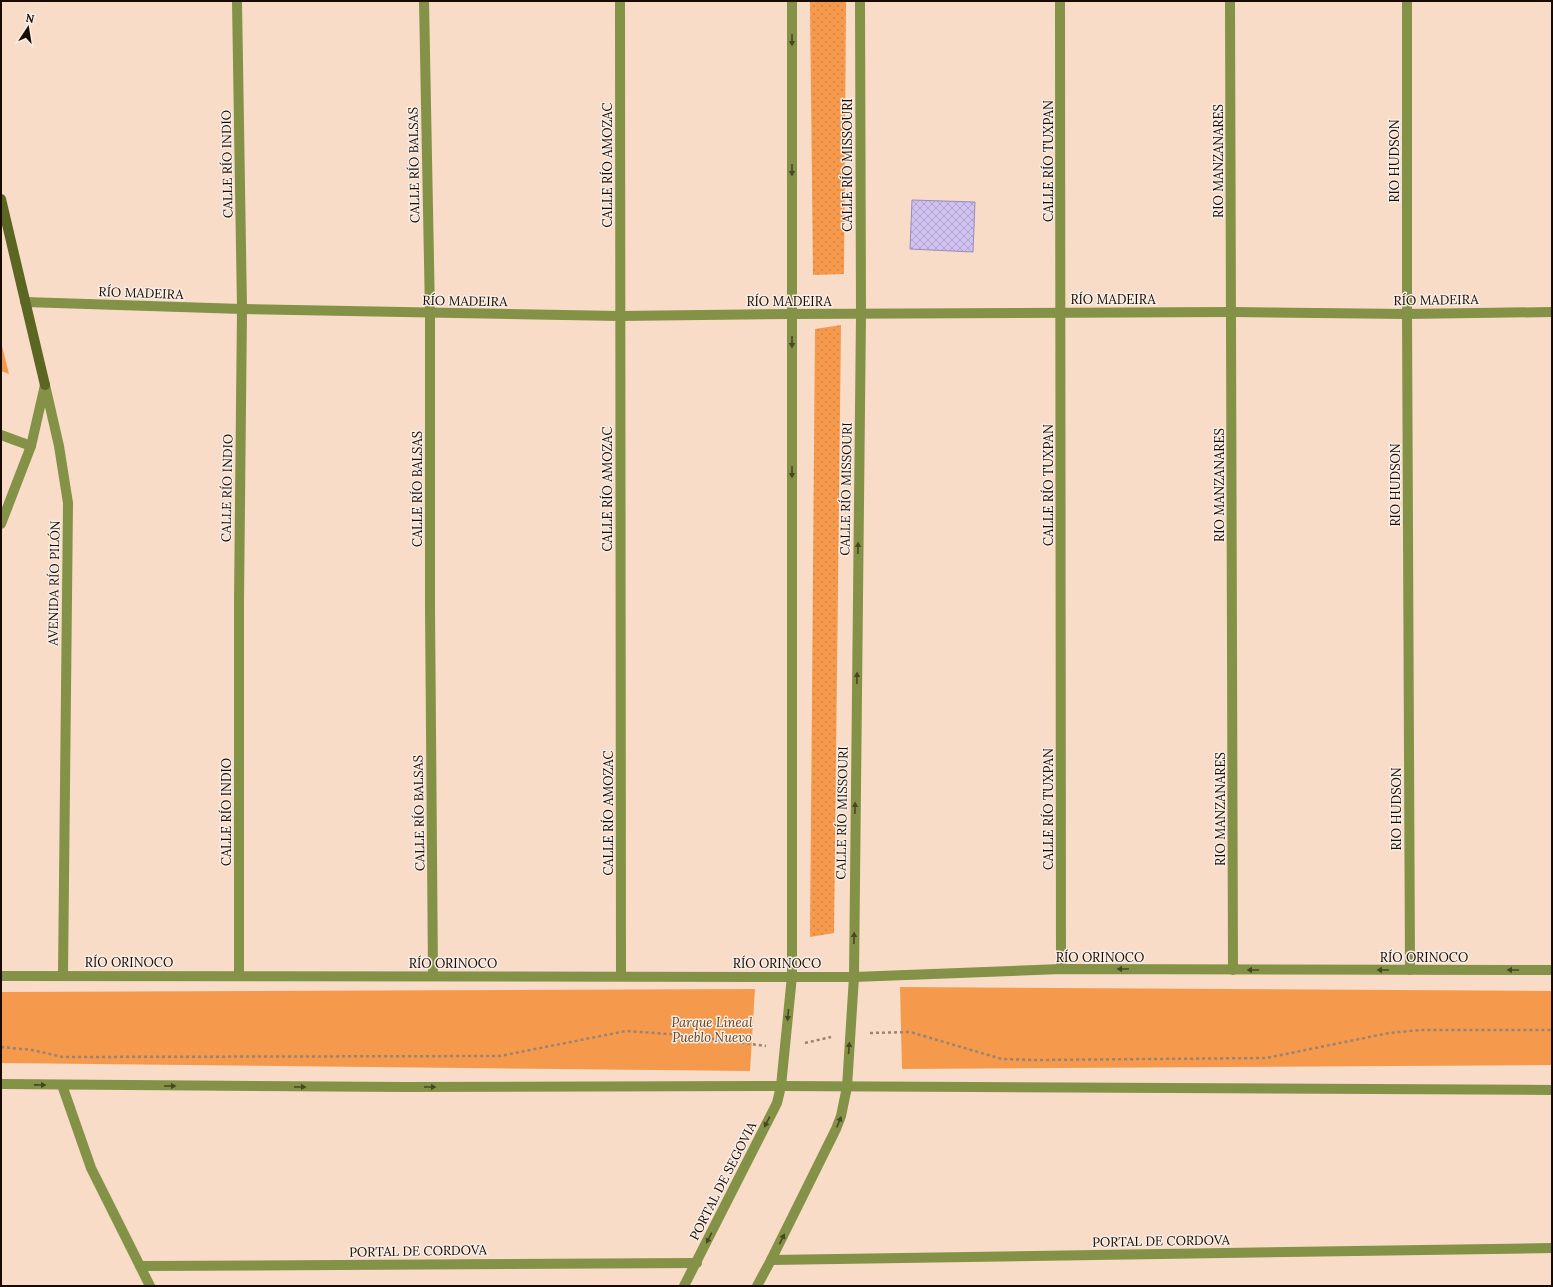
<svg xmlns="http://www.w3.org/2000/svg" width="1553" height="1287" font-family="Lora,serif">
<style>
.grass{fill:url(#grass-dots)}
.park{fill:#f59a4d}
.building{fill:url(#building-cross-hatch);stroke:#9a8cbb}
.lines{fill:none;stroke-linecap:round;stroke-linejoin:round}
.path{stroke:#9a8373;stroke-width:2.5;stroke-dasharray:3 3;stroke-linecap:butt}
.service{stroke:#839246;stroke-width:10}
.minor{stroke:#839246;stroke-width:10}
.tertiary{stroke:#839246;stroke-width:10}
.secondary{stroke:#5a6622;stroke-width:10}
.oneway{fill:#484720}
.labels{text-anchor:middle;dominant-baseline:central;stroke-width:3;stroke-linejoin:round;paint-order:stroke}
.street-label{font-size:13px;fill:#180901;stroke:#f7eee6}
.park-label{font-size:13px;font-style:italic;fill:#6a3e19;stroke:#f7eee6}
</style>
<defs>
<pattern id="grass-dots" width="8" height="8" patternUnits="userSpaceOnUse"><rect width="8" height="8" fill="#f59a4d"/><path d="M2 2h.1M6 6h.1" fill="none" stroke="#d18341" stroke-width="1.8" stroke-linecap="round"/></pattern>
<pattern id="building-cross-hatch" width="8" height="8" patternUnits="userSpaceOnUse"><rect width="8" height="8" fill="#cfc1f0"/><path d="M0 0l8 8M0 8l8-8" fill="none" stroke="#b1a4cc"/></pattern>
</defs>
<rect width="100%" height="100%" fill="#f9dcc7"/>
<g class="grass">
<path d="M 810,1 L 846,1 L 844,274 L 813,275 Z"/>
<path d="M 841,325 L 834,933 L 810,937 L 815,329 Z"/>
</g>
<g class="park">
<path d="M 1,342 L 9,374 L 1,371 Z"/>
<path d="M 900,987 L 1552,991 L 1552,1065 L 902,1069 Z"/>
<path d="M 755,989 L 750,1071 L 1,1063 L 1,992 Z"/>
</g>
<path class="building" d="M 912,200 L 975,202 L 973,252 L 910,249 Z"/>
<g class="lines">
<g class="path">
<path d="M 870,1033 L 910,1032 L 1002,1059 L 1035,1060 L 1266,1058 L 1389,1033 L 1421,1030 L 1552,1030"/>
<path d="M 805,1043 L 831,1037"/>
<path d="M 1,1047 L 32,1050 L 63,1057 L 500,1056 L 626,1031 L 683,1035 L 766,1046"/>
</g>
<path class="service" d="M 1,435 L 31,446"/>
<g class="minor">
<path d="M 237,1 L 242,309 L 239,601 L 239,975"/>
<path d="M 424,1 L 430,313 L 430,607 L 433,976"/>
<path d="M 620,1 L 621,976"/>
<path d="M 1060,1 L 1061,969"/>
<path d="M 1230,1 L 1233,970"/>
<path d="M 1407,1 L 1407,314 L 1410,970"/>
<path d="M 25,302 L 242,309 L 619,316 L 792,314 L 1232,312 L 1407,314 L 1552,312"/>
<path d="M 45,385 L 59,446 L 68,503 L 63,975"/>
<path d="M 62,1085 L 91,1168 L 150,1286"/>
<path d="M 771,1260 L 1552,1248"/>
<path d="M 140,1266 L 697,1263"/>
<path d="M 684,1286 L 777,1103 L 781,1086"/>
<path d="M 757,1286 L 771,1260 L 836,1129 L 841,1116 L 847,1087"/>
</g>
<g class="tertiary">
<path d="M 1,524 L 31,446 L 45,385"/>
<path d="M 1,976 L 854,977 L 1061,969 L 1552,970"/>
<path d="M 1,1084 L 404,1087 L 781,1086 L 1552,1090"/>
<path d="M 781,1086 L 792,976 L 792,1"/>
<path d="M 847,1087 L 854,977 L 861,314 L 860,1"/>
</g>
<path class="secondary" d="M 1,199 L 45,385"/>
</g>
<defs><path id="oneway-solid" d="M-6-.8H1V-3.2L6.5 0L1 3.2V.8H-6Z"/></defs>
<g class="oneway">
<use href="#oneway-solid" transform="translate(792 40) rotate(90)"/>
<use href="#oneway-solid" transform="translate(792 170) rotate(90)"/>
<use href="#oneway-solid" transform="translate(792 342) rotate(90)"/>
<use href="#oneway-solid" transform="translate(792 472) rotate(90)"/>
<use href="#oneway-solid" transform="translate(858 548) rotate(-89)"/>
<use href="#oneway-solid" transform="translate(857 678) rotate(-89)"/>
<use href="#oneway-solid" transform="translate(855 808) rotate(-89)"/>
<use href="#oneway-solid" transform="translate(854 938) rotate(-89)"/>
<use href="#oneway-solid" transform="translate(1123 969) rotate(-180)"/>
<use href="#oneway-solid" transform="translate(1253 970) rotate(-180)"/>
<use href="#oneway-solid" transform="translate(1383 970) rotate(-180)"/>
<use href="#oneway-solid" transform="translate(1513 970) rotate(-180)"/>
<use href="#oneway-solid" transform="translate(788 1015) rotate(95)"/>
<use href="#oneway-solid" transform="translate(849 1048) rotate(-86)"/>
<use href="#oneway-solid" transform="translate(40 1085) rotate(1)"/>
<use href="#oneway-solid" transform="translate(170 1086)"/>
<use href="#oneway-solid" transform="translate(300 1087)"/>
<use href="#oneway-solid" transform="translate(430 1087)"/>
<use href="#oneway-solid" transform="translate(767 1122) rotate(117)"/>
<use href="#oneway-solid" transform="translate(839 1122) rotate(-68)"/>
<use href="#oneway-solid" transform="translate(709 1238) rotate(117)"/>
<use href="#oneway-solid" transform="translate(782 1239) rotate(-64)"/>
</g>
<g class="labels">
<g class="street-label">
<text transform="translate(1048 161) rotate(-90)">CALLE RÍO TUXPAN</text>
<text transform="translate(1218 161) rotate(-90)">RIO MANZANARES</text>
<text transform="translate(1394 161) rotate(-90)">RIO HUDSON</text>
<text transform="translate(227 164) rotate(-91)">CALLE RÍO INDIO</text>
<text transform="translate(414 165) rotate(-91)">CALLE RÍO BALSAS</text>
<text transform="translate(607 165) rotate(-90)">CALLE RÍO AMOZAC</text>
<text transform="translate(847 165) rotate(-90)">CALLE RÍO MISSOURI</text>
<text transform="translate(141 293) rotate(2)">RÍO MADEIRA</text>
<text x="1113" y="299">RÍO MADEIRA</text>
<text transform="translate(1436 300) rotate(-1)">RÍO MADEIRA</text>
<text transform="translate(465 301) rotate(1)">RÍO MADEIRA</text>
<text x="789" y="301">RÍO MADEIRA</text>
<text transform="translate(1048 485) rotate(-90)">CALLE RÍO TUXPAN</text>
<text transform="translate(1219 485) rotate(-90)">RIO MANZANARES</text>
<text transform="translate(1395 485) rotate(-90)">RIO HUDSON</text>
<text transform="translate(227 488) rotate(-89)">CALLE RÍO INDIO</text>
<text transform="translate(417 489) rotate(-90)">CALLE RÍO BALSAS</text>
<text transform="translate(607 489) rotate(-90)">CALLE RÍO AMOZAC</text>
<text transform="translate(846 489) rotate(-89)">CALLE RÍO MISSOURI</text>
<text transform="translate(54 583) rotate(-89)">AVENIDA RÍO PILÓN</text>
<text transform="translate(1048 809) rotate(-90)">CALLE RÍO TUXPAN</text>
<text transform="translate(1220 809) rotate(-90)">RIO MANZANARES</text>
<text transform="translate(1396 809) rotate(-90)">RIO HUDSON</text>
<text transform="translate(226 812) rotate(-90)">CALLE RÍO INDIO</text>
<text transform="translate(419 813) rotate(-91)">CALLE RÍO BALSAS</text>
<text transform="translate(608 813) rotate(-90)">CALLE RÍO AMOZAC</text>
<text transform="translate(842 813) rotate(-89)">CALLE RÍO MISSOURI</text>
<text x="1100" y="957">RÍO ORINOCO</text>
<text x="1424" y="957">RÍO ORINOCO</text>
<text x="129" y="962">RÍO ORINOCO</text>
<text x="453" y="963">RÍO ORINOCO</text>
<text x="777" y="963">RÍO ORINOCO</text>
<text transform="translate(723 1181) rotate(-63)">PORTAL DE SEGOVIA</text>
<text transform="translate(1161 1241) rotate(-1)">PORTAL DE CORDOVA</text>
<text transform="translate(418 1251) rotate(-1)">PORTAL DE CORDOVA</text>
</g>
<g class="park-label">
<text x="712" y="1022">Parque Lineal<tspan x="712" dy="15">Pueblo Nuevo</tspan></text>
</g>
</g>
<rect width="1553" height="1287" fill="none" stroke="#180901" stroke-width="4"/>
<g transform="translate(28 28) rotate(12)" stroke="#f7eee6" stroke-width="3" paint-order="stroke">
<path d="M0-3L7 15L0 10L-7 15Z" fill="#180901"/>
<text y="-6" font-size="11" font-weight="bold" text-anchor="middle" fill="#180901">N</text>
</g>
</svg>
